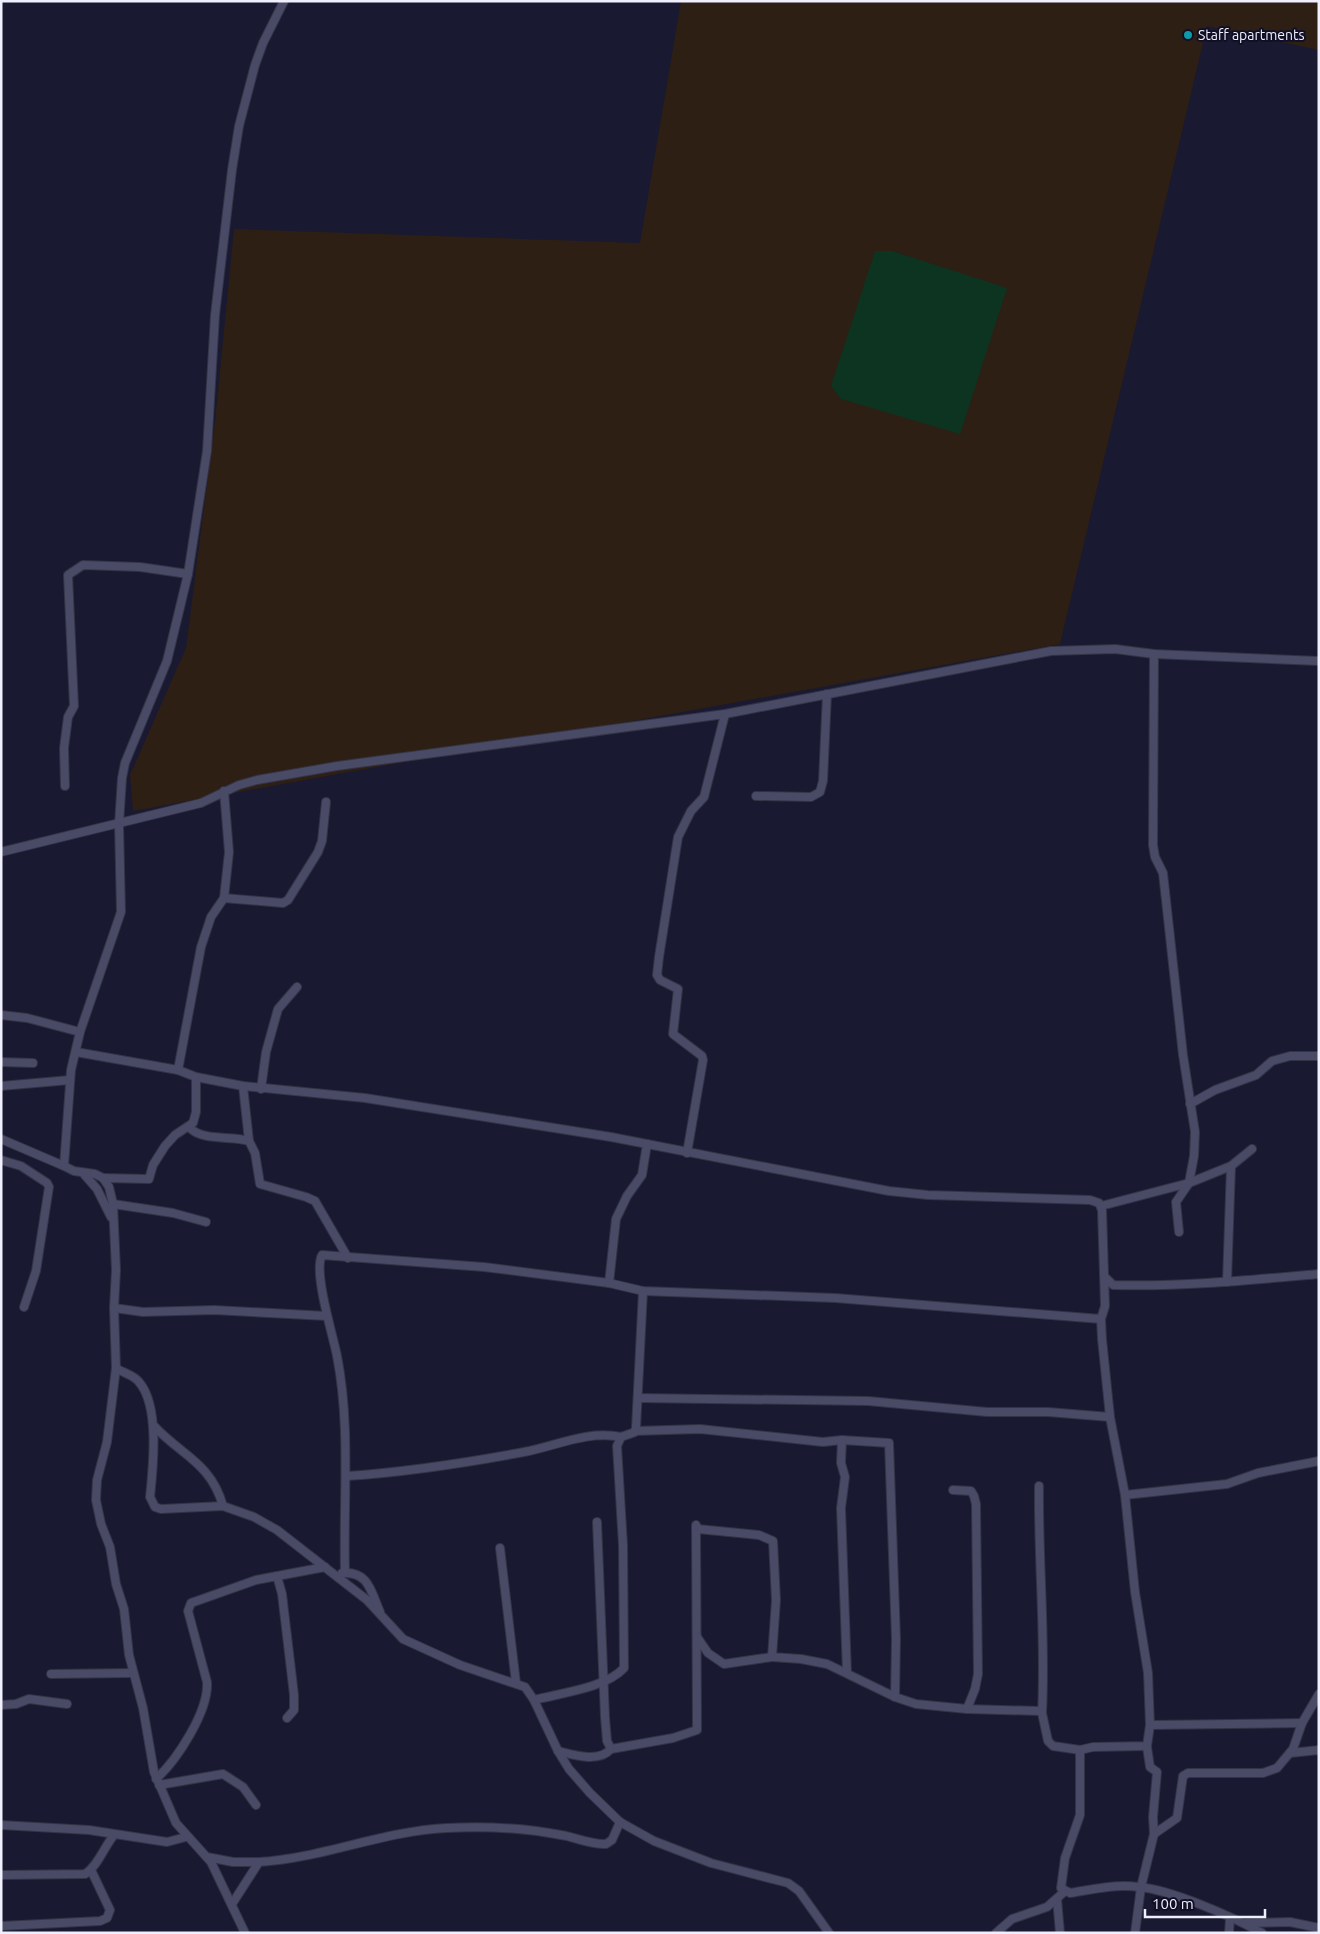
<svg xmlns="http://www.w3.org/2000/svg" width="1320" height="1934" font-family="Ubuntu,sans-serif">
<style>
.industrial{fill:#2e1f15}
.green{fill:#0c3420}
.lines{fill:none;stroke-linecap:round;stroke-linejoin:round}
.minor-casing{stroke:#343346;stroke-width:10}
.minor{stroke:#494a65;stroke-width:8}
.culture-dot{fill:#0f9aa8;stroke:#100f26;stroke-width:2}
.labels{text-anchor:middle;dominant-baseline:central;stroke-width:4;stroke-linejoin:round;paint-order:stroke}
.poi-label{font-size:14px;fill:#efeffd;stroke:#100f26;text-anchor:start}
</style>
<rect width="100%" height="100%" fill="#191931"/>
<path class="industrial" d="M 681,1 L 1319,1 L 1319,50 L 1207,26 L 1060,644 L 133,811 L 130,775 L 186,648 L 215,422 L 234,229 L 640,243 Z"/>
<path class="green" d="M 875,251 L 892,251 L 1007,288 L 960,434 L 841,399 L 831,386 Z"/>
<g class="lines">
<defs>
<g id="minor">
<path d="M 1154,654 L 1153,845 L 1155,857 L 1163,873 L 1183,1055 L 1195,1132 L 1194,1156 L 1189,1183 L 1176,1202 L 1179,1232"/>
<path d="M 65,786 L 64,748 L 68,717 L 74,706 L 68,575 L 83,565 L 140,567 L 188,574"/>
<path d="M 756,796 L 811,797 L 820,792 L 823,781 L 827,694"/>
<path d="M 1,852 L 201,803 L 239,785 L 257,780 L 337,766 L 725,714 L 1051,651 L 1115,649 L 1154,654 L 1319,661"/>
<path d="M 224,898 L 283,903 L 288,900 L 318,852 L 322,841 L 326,802"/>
<path d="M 1,1015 L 27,1018 L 80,1032"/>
<path d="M 76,1052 L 178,1070 L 196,1077 L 243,1086 L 365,1098 L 611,1137 L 889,1191 L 928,1195 L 1090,1200 L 1099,1203 L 1102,1210 L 1105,1306 L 1101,1319 L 1102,1339 L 1110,1417 L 1125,1495 L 1135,1592 L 1148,1673 L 1150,1725 L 1147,1746 L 1093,1747 L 1080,1750 L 1053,1746 L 1048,1741 L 1042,1713 L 1040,1711 L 967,1709 L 916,1704 L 895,1697 L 827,1664 L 801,1659 L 772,1657 L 776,1600 L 773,1541 L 759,1535 L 698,1529 L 696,1525 L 697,1730 L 673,1738 L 611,1749 C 599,1763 574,1755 558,1751"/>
<path d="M 1,1062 L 33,1063"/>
<path d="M 178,1070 L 201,947 L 211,917 L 224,898 L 229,852 L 224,791"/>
<path d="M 1,1086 L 70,1080"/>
<path d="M 243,1086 L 249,1141"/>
<path d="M 261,1089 L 266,1052 L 278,1009 L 297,987"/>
<path d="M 1190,1104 L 1215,1090 L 1256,1075 L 1272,1061 L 1290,1056 L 1319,1056"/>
<path d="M 189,1127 C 202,1142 232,1135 249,1141 L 255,1153 L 260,1184 L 306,1197 L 315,1201 L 348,1258"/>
<path d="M 1,1139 L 64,1166"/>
<path d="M 687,1153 L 703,1060 L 702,1056 L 673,1034 L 678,989 L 660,980 L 657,975 L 659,957 L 678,837 L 691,811 L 704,797 L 725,714"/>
<path d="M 1,1160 L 21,1166 L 47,1183 L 49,1187 L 36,1271 L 24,1307"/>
<path d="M 83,1173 L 97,1189 L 111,1217"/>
<path d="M 103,1178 L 149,1179 L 153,1165 L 165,1146 L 175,1135 L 193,1123 L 196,1112 L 196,1077"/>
<path d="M 113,1204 L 173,1213 L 206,1222"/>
<path d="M 1101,1206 L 1189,1183 L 1231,1166"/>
<path d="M 1105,1277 L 1113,1285 C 1181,1287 1251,1280 1319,1274"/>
<path d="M 1227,1282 L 1231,1166 L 1252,1149"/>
<path d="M 609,1283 L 616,1219 L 627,1196 L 642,1175 L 647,1144"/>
<path d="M 114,1308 L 143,1312 L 214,1310 L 327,1316"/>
<path d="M 116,1368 C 123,1373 134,1375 139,1382 C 160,1406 153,1468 150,1497 L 155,1507 L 161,1509 L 223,1506 L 254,1517 L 277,1530 L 367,1600 L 403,1639 L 460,1665 L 525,1687 L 534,1700 L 558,1751 L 569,1769 L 590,1793 L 620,1822 L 654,1841 L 711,1863 L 788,1883 L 799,1891 L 829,1933"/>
<path d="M 638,1398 L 868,1401 L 987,1412 L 1048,1412 L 1110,1417"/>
<path d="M 154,1426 C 182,1456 211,1463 223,1506"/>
<path d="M 635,1431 L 700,1429 L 823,1442 L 842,1440 L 889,1443 L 896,1639 L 895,1697"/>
<path d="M 842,1440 L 841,1463 L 845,1477 L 841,1508 L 847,1673"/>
<path d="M 347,1476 C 407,1472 465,1463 524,1452 C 556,1446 588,1430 621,1437"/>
<path d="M 1039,1486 C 1038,1562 1046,1637 1042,1713"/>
<path d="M 953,1490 L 971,1491 L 974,1496 L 976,1504 L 978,1674 L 975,1689 L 967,1709"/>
<path d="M 1125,1495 L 1227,1484 L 1258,1473 L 1319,1461"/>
<path d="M 597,1522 L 605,1717 L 607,1741 L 611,1749"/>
<path d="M 500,1548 L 516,1683"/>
<path d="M 342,1573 C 369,1571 371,1592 380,1612"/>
<path d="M 345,1573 C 343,1500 351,1427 337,1356 C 333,1335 313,1272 322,1255 L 484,1267 L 609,1283 L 643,1291 L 835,1298 L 1101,1319"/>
<path d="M 277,1576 L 282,1594 L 294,1695 L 294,1710 L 287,1718"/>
<path d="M 697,1637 L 708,1653 L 724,1664 L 772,1657"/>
<path d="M 51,1674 L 133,1673"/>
<path d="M 534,1700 C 561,1693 606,1688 624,1668 L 623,1545 L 617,1446 L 621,1437 L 635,1432 L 636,1428 L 643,1291"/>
<path d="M 1,1705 L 16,1704 L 29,1699 L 67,1704"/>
<path d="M 1150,1725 L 1302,1723"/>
<path d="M 1147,1747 L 1150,1767 L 1157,1772 L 1153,1817 L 1154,1834"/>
<path d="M 1080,1750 L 1080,1815 L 1065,1858 L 1061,1888 L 1070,1893 C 1093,1889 1115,1884 1139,1887 C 1172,1890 1233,1917 1262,1933"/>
<path d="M 1290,1753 L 1319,1750"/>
<path d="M 156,1779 C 177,1760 209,1711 207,1682 L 188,1611 L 191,1603 L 256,1580 L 325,1567"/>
<path d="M 159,1785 L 223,1774 L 243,1787 L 256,1805"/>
<path d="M 1,1825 L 89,1830 L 167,1842 L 186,1837"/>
<path d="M 207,1857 L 233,1862 L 259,1862"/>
<path d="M 1,1875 L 85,1874 C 98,1866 104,1847 114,1835"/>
<path d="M 1057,1899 L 1060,1933"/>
<path d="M 232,1904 L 259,1862 C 323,1858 383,1831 447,1828 C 485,1826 524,1828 561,1835 C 575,1837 591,1845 606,1844 L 612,1840 L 620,1822"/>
<path d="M 1244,1923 L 1290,1922 L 1319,1928"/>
<path d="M 1,1926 L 100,1921 L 107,1918 L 110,1910 L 91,1870"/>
<path d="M 245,1933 L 211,1862 L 176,1823 L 154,1772 L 143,1708 L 129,1655 L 124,1609 L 116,1584 L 110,1547 L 101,1524 L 96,1500 L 97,1480 L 107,1442 L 116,1368 L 114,1308 L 116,1270 L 113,1204 L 109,1187 L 103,1178 L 95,1174 L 74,1171 L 64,1166 L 71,1070 L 80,1032 L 121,912 L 119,824 L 122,778 L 125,763 L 167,661 L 188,574 L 207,451 L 215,315 L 232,170 L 239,126 L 255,65 L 263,43 L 284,1"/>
<path d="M 996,1933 L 1012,1919 L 1047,1907 L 1064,1892"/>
<path d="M 1135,1933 L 1141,1887 L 1153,1838 L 1154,1834 L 1177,1818 L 1183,1776 L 1188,1773 L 1263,1773 L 1277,1768 L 1293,1749 L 1302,1723 L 1319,1694"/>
<path d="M 1229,1933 L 1230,1918"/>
</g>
</defs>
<use href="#minor" class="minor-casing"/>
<use href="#minor" class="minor"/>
</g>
<circle class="culture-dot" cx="1188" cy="35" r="5"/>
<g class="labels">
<g class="poi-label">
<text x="1198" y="35">Staff apartments</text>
</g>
</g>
<rect width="1320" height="1934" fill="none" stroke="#efeffd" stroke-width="5"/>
<path d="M1145 1909v8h120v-8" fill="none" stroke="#efeffd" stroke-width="2.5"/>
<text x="1152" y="1909" font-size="15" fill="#efeffd" stroke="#100f26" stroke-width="4" paint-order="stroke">100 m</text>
</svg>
